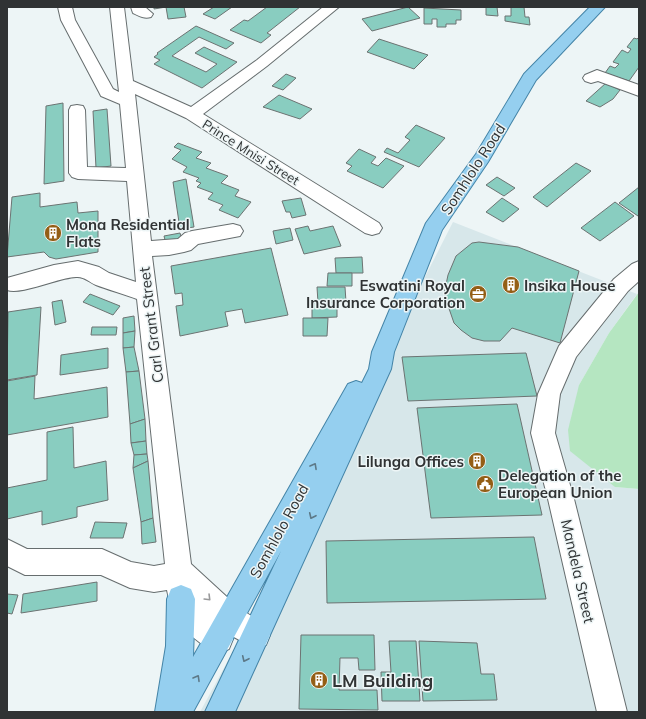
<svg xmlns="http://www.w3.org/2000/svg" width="646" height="719" font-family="Mulish,sans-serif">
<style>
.built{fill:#d7e7ea}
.green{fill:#b5e6c1}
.building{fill:#89cdc0;stroke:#6c7372}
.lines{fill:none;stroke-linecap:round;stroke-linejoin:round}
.minor-casing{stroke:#666d6e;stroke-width:2}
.major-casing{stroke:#4484a7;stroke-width:2}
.minor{fill:#fff;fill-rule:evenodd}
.major{fill:#95cfef;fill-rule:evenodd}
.oneway{stroke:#5d7988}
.oneway2{stroke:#98999a}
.labels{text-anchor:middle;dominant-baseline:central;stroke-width:3;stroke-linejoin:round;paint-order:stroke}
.far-street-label{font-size:13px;fill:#303334;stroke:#edf5f6}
.street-label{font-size:15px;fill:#303334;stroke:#edf5f6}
.poi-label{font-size:15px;font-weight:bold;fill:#303334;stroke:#edf5f6;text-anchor:start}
.near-poi-label{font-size:18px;font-weight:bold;fill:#303334;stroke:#edf5f6;text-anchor:start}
</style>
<rect width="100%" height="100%" fill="#edf5f6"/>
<path class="built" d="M 453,222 L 637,294 L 609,333 L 579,385 L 615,487 L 639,489 L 639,712 L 200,712 L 251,618 Z"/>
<path class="green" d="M 639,292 L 639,489 L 615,487 L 570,451 L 568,430 L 579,385 L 609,333 Z"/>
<g class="building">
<path d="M 154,7 L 184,7 L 186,17 L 168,19 L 166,7 L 154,9 Z"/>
<path d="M 214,7 L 232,7 L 215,19 L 203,14 Z"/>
<path d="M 267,7 L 300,7 L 267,33 L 271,35 L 261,43 L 230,30 L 244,20 L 248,21 Z"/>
<path d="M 408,7 L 420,18 L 372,31 L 362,19 Z"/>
<path d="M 486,7 L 497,7 L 498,16 L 486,15 Z"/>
<path d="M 511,7 L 524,7 L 525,17 L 529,17 L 530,25 L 505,21 L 505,16 L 511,16 Z"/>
<path d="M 424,8 L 461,10 L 461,20 L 456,20 L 456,24 L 446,24 L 446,27 L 437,27 L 437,19 L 432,19 L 432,24 L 424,24 Z"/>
<path d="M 196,26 L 234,43 L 226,49 L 199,37 L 172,56 L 206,72 L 217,64 L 195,53 L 204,47 L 237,62 L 202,88 L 154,64 L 160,60 L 154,57 L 158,54 L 157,53 Z"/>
<path d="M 639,37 L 639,67 L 629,81 L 605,73 L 610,66 L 615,68 L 619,64 L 613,62 L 622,50 L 628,53 L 631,49 L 627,47 L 634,38 L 637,39 Z"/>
<path d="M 379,39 L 428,55 L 414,69 L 367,52 Z"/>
<path d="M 286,74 L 296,78 L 283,90 L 272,86 Z"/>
<path d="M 606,83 L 620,90 L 613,99 L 600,107 L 586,101 Z"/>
<path d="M 279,95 L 312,109 L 300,119 L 263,107 Z"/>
<path d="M 63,103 L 64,181 L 44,184 L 46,106 Z"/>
<path d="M 107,109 L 111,166 L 96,168 L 93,111 Z"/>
<path d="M 416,125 L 445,138 L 419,167 L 384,152 L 387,148 L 398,153 L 410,140 L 405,137 Z"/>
<path d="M 178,143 L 202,152 L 196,158 L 211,163 L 206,168 L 228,176 L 221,183 L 239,190 L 235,196 L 251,202 L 238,218 L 219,210 L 223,205 L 208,199 L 213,193 L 197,187 L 201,183 L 196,181 L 199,178 L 183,172 L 187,167 L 172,159 L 181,150 L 174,147 Z"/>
<path d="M 359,149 L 376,157 L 371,163 L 378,166 L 386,158 L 404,166 L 383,188 L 347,171 L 352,166 L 346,163 Z"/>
<path d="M 576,163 L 591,171 L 547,207 L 533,197 Z"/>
<path d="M 497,177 L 515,188 L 504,196 L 486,185 Z"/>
<path d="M 186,179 L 194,227 L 180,229 L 173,182 Z"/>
<path d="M 639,187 L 639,216 L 638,216 L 619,203 Z"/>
<path d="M 40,193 L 40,207 L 77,202 L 78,213 L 98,211 L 98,252 L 56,259 L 49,257 L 44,252 L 7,257 L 12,197 Z"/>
<path d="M 301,198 L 306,215 L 292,218 L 290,212 L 286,212 L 282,201 Z"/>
<path d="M 502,198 L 519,209 L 503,222 L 486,212 Z"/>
<path d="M 615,202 L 634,216 L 600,241 L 581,228 Z"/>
<path d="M 308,226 L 310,231 L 333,226 L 341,246 L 304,254 L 295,229 Z"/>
<path d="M 290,228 L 293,240 L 276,244 L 273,231 Z"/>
<path d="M 180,233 L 183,244 L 167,248 L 164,236 Z"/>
<path d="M 479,242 L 518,247 L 579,271 L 560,343 L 512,328 L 500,341 L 484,341 L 472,338 L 461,330 L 454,323 L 444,294 L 448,275 L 456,256 L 472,243 Z"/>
<path d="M 271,248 L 288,315 L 245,323 L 242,309 L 225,312 L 228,326 L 180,336 L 176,306 L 183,305 L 182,293 L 175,294 L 171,266 Z"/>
<path d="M 362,257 L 363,273 L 336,273 L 335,258 Z"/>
<path d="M 328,273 L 352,273 L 352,286 L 327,286 Z"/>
<path d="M 317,287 L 345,287 L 346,302 L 318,303 Z"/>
<path d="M 90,294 L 120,306 L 113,315 L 83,302 Z"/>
<path d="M 62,300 L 66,322 L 55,325 L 52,302 Z"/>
<path d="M 337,302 L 337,317 L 312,318 L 312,303 Z"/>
<path d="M 41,307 L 37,375 L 7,380 L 8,312 Z"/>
<path d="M 134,316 L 135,331 L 123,333 L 123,318 Z"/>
<path d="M 303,318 L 328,318 L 327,336 L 303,336 Z"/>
<path d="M 92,327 L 117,327 L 116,335 L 91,335 Z"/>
<path d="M 135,331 L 134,347 L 123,348 L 123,333 Z"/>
<path d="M 134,347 L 139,371 L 126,372 L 123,348 Z"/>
<path d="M 108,348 L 108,368 L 60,375 L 61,355 Z"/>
<path d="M 526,353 L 537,396 L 408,401 L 402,357 Z"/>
<path d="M 139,371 L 145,419 L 130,424 L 126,372 Z"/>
<path d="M 35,376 L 34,399 L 107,387 L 108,417 L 7,435 L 7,381 Z"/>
<path d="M 517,404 L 542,515 L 431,518 L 417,408 Z"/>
<path d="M 145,419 L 146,441 L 131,443 L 130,424 Z"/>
<path d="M 73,427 L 74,468 L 106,461 L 108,500 L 77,507 L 77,517 L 42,525 L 42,511 L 7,519 L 7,488 L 47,480 L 47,432 Z"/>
<path d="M 146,441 L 147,454 L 134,455 L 131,443 Z"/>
<path d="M 147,454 L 148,461 L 133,468 L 134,455 Z"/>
<path d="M 148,461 L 153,518 L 141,522 L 133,468 Z"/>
<path d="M 153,518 L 156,542 L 142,544 L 141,522 Z"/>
<path d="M 95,522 L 127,523 L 123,538 L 90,538 Z"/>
<path d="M 534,537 L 546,599 L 327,603 L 326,541 Z"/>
<path d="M 97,582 L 97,601 L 21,613 L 23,594 Z"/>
<path d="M 7,594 L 18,595 L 12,614 L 7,613 Z"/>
<path d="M 301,635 L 374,635 L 375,670 L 359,670 L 358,658 L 340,658 L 339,690 L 377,690 L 378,710 L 299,709 Z"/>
<path d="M 389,641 L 416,641 L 420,701 L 382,701 L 381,672 L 391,672 Z"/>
<path d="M 419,641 L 477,643 L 481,674 L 494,674 L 497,700 L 423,701 Z"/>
</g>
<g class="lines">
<defs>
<g id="minor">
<path d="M 58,7 L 72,7 L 75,20 L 113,89 L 119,92 L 110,7 L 124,7 L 133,81 L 191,107 L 257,60 L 323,7 L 339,7 L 267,66 L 203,114 L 379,223 L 382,228 L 379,233 L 372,235 L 365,233 L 186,118 L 135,94 L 151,241 L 178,239 L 185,233 L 192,231 L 233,224 L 240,226 L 243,231 L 240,236 L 198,244 L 191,250 L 184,252 L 169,255 L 152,256 L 191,564 L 240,609 L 266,625 L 270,635 L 266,645 L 256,649 L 232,636 L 233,639 L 229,649 L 219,653 C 192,642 172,620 167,590 L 154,592 L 130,588 L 101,575 L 25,575 L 7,566 L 7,539 L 27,549 L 102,549 L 131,562 L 154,566 L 165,564 L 137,299 C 124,294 109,290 96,285 C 89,282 84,276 76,277 C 57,278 22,295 7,290 L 7,278 L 54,265 L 78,261 L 99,267 L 109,273 L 136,282 L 127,181 L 78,179 L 72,177 L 69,173 L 69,110 L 71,106 L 77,105 L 83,106 L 85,110 L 87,167 L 126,168 L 120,104 L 101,96 L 99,92 L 61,20 Z"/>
<path d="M 131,7 L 145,7 L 153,14 L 151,17 C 144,19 139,16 133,13 Z"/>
<path d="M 597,70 L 639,85 L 639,96 L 598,81 L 591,83 L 585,81 L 583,78 L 585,75 Z"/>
<path d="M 639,261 L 639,281 L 628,291 L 576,357 L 560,394 L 555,433 L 574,499 L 627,712 L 597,712 L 548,499 L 531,433 L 538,394 L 559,346 L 614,279 L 632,264 Z"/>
</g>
<path id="major" d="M 590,7 L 605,7 L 536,80 L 488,162 L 442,230 L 394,352 L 391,369 L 235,712 L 205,712 L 281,551 L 193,712 L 155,712 L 166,646 L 167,599 L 171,589 L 181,585 L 191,589 L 195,599 L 193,657 L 348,384 L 356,381 L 362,383 L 369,369 L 372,352 L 426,223 L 476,154 L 524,74 Z"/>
</defs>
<use href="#minor" class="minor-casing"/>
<use href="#major" class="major-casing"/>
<use href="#minor" class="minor"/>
<use href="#major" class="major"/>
</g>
<defs><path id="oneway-chevron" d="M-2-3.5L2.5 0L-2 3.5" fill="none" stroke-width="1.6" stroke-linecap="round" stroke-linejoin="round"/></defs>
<g class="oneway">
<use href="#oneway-chevron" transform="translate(314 466) rotate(-61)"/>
<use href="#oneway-chevron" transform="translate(312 516) rotate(115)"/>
<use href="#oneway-chevron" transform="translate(245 659) rotate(115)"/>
<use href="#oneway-chevron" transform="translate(197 678) rotate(-60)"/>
</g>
<use class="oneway2" href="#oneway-chevron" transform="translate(208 598) rotate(45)"/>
<defs>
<symbol id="building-disc" viewBox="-11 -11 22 22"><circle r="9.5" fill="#945e15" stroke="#edf5f6"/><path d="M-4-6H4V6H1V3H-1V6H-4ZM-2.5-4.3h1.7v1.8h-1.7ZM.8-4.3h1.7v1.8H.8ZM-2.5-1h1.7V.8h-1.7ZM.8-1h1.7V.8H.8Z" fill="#fff"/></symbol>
<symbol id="office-disc" viewBox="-11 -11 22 22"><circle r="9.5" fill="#945e15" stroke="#edf5f6"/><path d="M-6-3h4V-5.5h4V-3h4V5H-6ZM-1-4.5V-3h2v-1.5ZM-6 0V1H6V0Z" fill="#fff"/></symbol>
<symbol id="civic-disc" viewBox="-11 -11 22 22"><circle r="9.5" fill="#945e15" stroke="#edf5f6"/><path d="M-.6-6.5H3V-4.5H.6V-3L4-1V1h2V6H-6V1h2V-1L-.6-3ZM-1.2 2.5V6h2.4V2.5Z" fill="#fff"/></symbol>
</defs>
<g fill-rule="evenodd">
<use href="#building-disc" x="43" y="223" width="20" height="20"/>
<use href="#building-disc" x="501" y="275" width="20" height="20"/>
<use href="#office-disc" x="468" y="284" width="20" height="20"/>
<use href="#building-disc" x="467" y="451" width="20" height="20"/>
<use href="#civic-disc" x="475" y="474" width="20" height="20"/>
<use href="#building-disc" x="309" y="670" width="20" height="20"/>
</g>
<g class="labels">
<g class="far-street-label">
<text transform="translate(251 152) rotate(32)">Prince Mnisi Street</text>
</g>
<g class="street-label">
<text transform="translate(473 169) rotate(-57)">Somhlolo Road</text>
<text transform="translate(151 325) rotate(-97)">Carl Grant Street</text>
<text transform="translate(279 531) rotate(-61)">Somhlolo Road</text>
<text transform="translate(578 571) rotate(77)">Mandela Street</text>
</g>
<g class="poi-label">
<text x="66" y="224">Mona Residential<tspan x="66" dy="17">Flats</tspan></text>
<text x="465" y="285" text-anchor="end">Eswatini Royal<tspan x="465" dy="17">Insurance Corporation</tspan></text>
<text x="524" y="285">Insika House</text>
<text x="464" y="461" text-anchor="end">Lilunga Offices</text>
<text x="498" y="475">Delegation of the<tspan x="498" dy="17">European Union</tspan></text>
</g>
<g class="near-poi-label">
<text x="332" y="680">LM Building</text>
</g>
</g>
<rect width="646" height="719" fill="none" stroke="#303334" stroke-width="16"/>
</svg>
